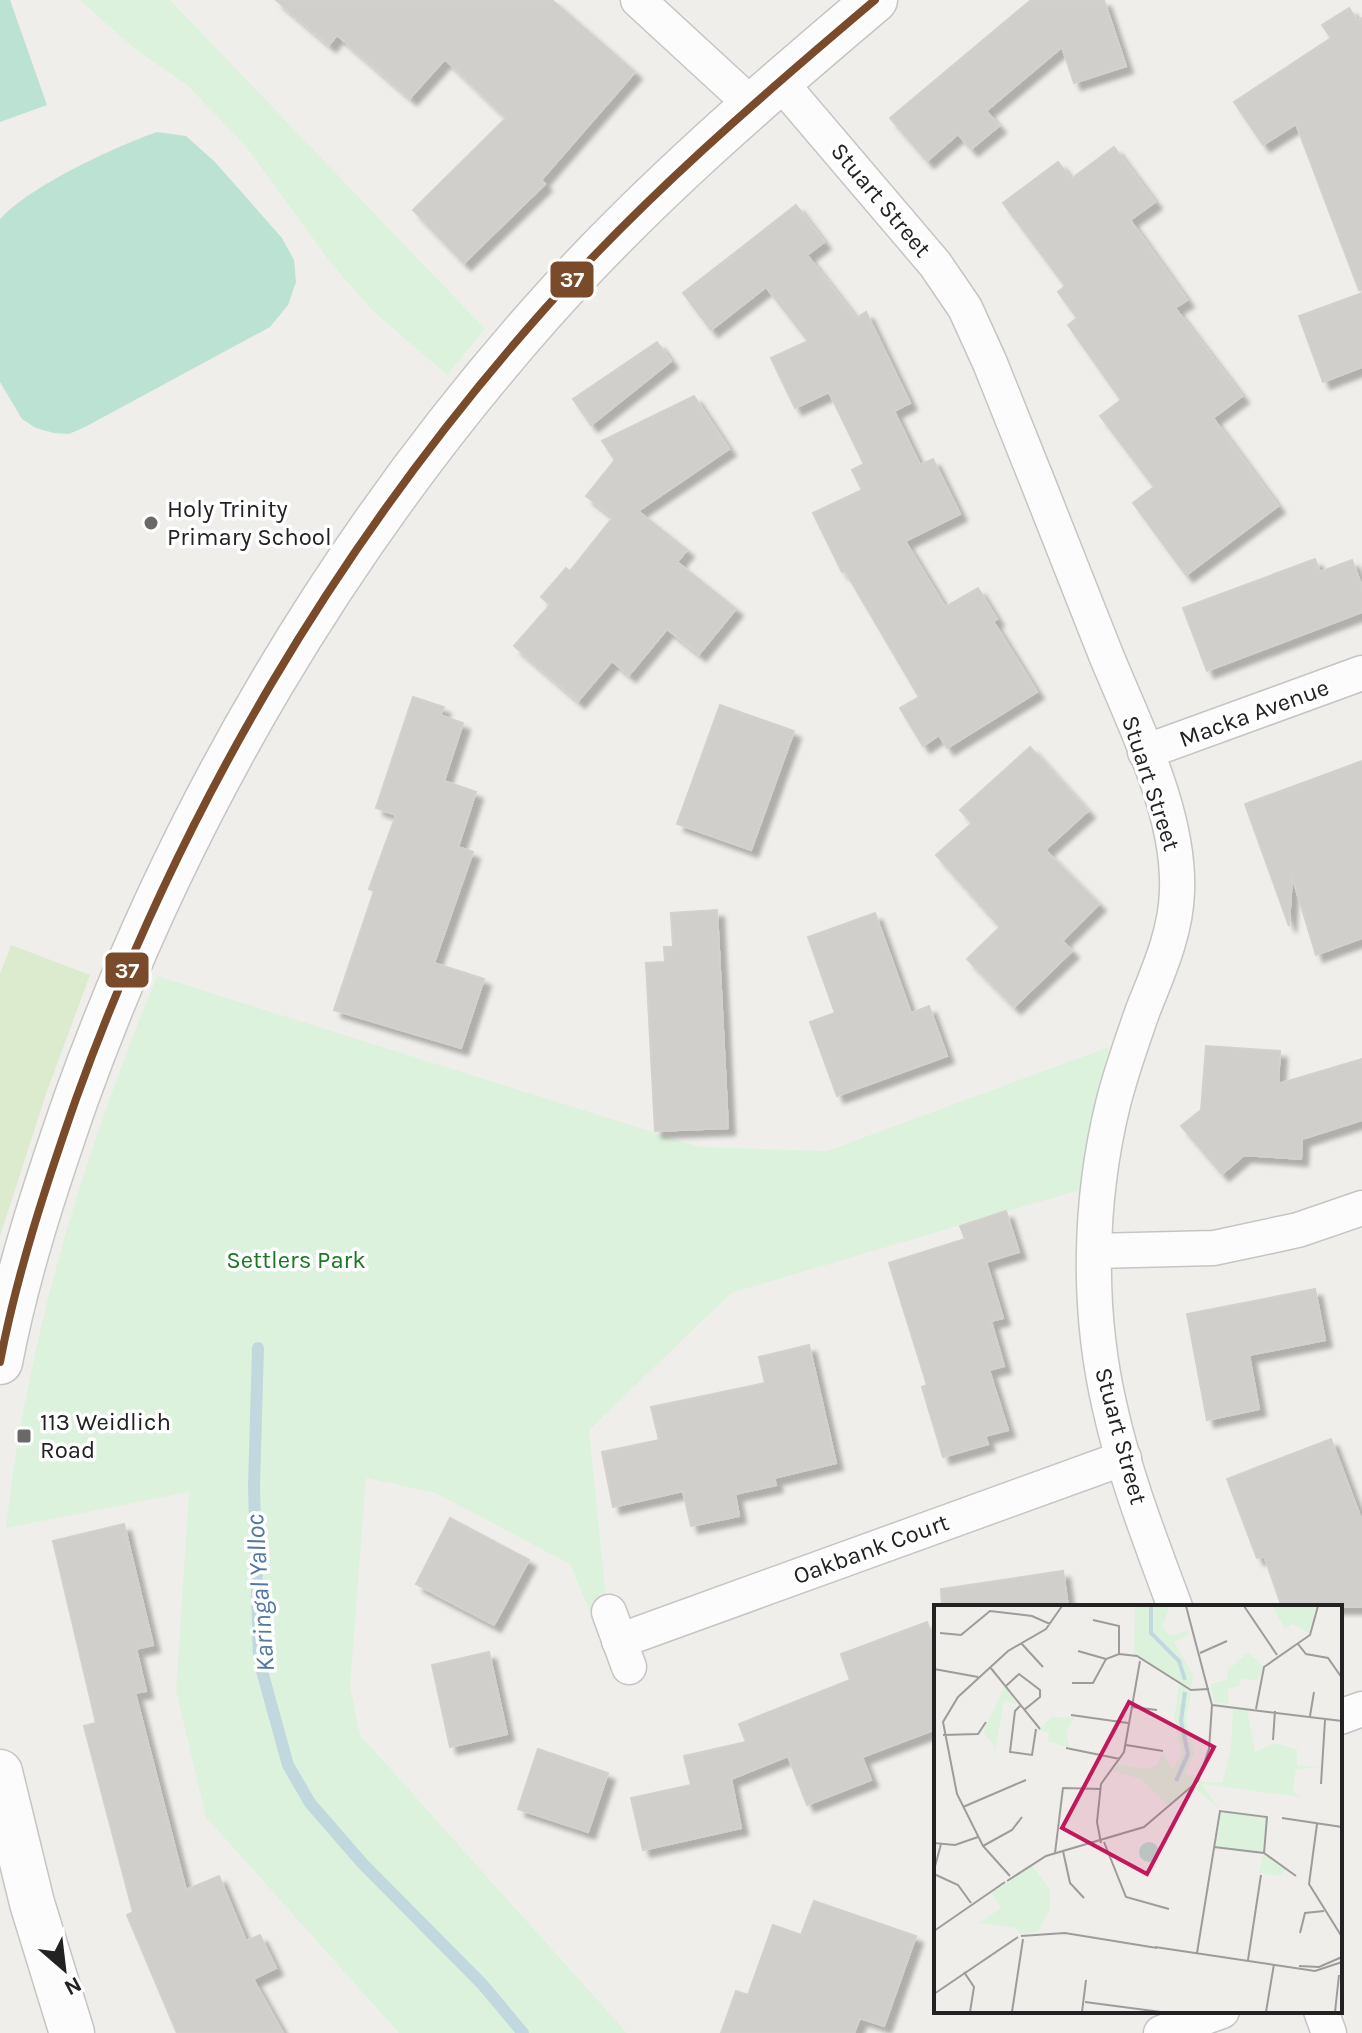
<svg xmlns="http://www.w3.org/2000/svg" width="1362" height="2033" font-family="Karla,sans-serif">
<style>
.grass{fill:#dceacd}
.park{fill:#dcf2dd}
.pitch{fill:#bbe2d3}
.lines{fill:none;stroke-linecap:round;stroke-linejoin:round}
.stream{stroke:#c2d8df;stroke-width:12}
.building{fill:#d0cfcc;stroke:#d3d0cd;stroke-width:2;filter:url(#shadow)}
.minor-casing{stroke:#c6c5c3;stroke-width:37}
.tertiary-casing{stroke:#c6c5c3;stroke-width:47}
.minor{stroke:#fdfcfc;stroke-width:34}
.tertiary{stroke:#fdfcfc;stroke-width:44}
.bus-1-casing{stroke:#fff;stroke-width:14}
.bus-1{stroke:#7a4b2a;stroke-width:8}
.poi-dot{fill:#6a6968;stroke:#fff;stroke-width:3}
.labels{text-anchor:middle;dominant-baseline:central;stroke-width:7;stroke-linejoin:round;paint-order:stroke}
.street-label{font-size:24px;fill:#222;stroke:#fff}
.poi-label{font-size:24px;fill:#222;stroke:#fff;text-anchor:start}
.park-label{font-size:24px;fill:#177923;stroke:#fff}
.water-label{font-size:26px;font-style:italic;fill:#5378a2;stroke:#fff}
.inset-river{fill:none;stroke:#c2d8df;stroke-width:4}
.inset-road{fill:none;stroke:#9e9c9b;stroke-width:2}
.view{fill:#c2185b;fill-opacity:0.15;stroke:#c2185b;stroke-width:4}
.inset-edge{fill:none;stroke:#222;stroke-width:4}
.line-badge{stroke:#fff;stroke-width:3}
.badge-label{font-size:22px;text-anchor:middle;font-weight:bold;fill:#fff}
</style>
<defs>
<filter id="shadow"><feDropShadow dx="7" dy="7" stdDeviation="2" flood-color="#0004"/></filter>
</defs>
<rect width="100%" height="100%" fill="#f0eeeb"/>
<path class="grass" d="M 11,945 L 90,975 L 47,1091 L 0,1236 L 0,974 Z"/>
<g class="park">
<path d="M 80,0 L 170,0 L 485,329 L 447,375 L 374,312 L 330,262 L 245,145 L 187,85 L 135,49 Z"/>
<path d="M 157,976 L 700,1147 L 827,1151 L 1109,1047 L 1089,1126 L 1079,1190 L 731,1293 L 589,1430 L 607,1606 L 590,1612 L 570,1564 L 436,1493 L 366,1478 L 350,1686 L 360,1735 L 627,2033 L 399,2033 L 206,1817 L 176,1691 L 189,1492 L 6,1528 C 27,1336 84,1154 157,976 Z"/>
</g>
<g class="pitch">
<path d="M 0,0 L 10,0 L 47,105 L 0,122 Z"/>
<path d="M 157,132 L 186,136 L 215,162 L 282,238 L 294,260 L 296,282 L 288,305 L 270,327 L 85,427 L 69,434 L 54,433 L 36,428 L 22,419 L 0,382 L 0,219 C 30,186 114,147 157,132 Z"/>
</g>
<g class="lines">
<path class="stream" d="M 258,1348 L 254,1486 L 259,1660 L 288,1765 L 310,1803 L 363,1864 L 482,1984 L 523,2033"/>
</g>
<g class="building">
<path d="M 276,0 L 552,0 L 635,72 L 541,180 L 545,184 L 464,263 L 413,210 L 506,118 L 445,59 L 410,98 L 337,35 L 329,45 Z"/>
<path d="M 1031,0 L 1104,0 L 1126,66 L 1074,83 L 1062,47 L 986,111 L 999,126 L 971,149 L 958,134 L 927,161 L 890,118 Z"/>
<path d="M 1349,8 L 1358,21 L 1362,18 L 1362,290 L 1359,290 L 1296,124 L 1263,145 L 1234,102 L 1331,38 L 1322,25 Z"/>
<path d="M 1114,147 L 1155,202 L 1130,220 L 1187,300 L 1175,308 L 1242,396 L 1213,418 L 1278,506 L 1186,575 L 1133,503 L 1154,487 L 1100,416 L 1121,400 L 1068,325 L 1077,318 L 1058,292 L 1065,286 L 1003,203 L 1058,162 L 1071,179 Z"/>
<path d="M 796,205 L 824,242 L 807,255 L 856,318 L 866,312 L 910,403 L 894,411 L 920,465 L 933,459 L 960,514 L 905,541 L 945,607 L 978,588 L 997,619 L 993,621 L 1037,692 L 947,748 L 939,735 L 923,746 L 900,708 L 919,697 L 845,571 L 842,572 L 813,513 L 862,490 L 852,470 L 864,464 L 829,392 L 795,408 L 771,358 L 808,341 L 766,287 L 711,330 L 683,293 Z"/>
<path d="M 1362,293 L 1362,367 L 1323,382 L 1299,316 Z"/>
<path d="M 657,342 L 671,361 L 591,425 L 573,399 Z"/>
<path d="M 694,396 L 729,449 L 638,511 L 687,550 L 677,562 L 736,609 L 699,654 L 667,629 L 629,675 L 612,661 L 578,701 L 514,646 L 550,605 L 541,597 L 566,568 L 570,571 L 613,517 L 586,496 L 615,460 L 602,441 Z"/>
<path d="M 1315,559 L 1320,572 L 1352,560 L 1362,587 L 1362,612 L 1207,671 L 1183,608 Z"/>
<path d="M 413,697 L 444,707 L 440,715 L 463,723 L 444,781 L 476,792 L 458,847 L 473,852 L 434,963 L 484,979 L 461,1048 L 334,1010 L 374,891 L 369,889 L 396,815 L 376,808 Z"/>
<path d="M 720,705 L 794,731 L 751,850 L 677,824 Z"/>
<path d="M 1030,747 L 1088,811 L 1045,850 L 1099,904 L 1062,941 L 1072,951 L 1014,1007 L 967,959 L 1000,927 L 936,855 L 972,823 L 960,810 Z"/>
<path d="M 1362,761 L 1362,938 L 1316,955 L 1292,876 L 1289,926 L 1245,804 Z"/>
<path d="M 717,910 L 728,1128 L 655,1131 L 646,963 L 665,962 L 664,947 L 673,947 L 671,913 Z"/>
<path d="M 875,913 L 911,1013 L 929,1006 L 947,1056 L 837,1096 L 810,1022 L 835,1013 L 808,937 Z"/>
<path d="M 1206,1046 L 1280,1051 L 1278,1084 L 1362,1059 L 1362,1120 L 1302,1139 L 1301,1159 L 1244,1155 L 1222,1174 L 1181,1126 L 1201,1110 Z"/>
<path d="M 1006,1211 L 1019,1252 L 986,1262 L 1003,1318 L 991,1321 L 1004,1366 L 989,1370 L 1008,1430 L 985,1436 L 988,1444 L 943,1457 L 922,1387 L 927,1385 L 889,1263 L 965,1239 L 960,1226 Z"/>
<path d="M 1315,1289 L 1325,1340 L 1249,1355 L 1259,1409 L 1207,1420 L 1187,1314 Z"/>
<path d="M 809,1345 L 836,1463 L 774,1478 L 776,1485 L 735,1494 L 739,1516 L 691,1526 L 683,1491 L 613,1507 L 602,1452 L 659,1440 L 651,1407 L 765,1383 L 759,1357 Z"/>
<path d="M 1331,1439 L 1362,1521 L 1362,1607 L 1282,1607 L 1264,1556 L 1257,1558 L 1227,1479 Z"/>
<path d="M 450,1518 L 529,1560 L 494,1625 L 416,1584 Z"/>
<path d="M 124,1524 L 153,1645 L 136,1649 L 146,1691 L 135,1693 L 186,1890 L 219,1876 L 246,1941 L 260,1935 L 276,1968 L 253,1979 L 283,2033 L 177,2033 L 127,1915 L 133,1912 L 84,1726 L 96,1723 L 53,1541 Z"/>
<path d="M 1063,1571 L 1068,1607 L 942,1607 L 941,1589 Z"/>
<path d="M 927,1622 L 936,1645 L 936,1729 L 862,1757 L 871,1780 L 807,1805 L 788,1756 L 731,1779 L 741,1828 L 643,1850 L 631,1798 L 691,1785 L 684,1756 L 746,1742 L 739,1724 L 850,1680 L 841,1654 Z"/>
<path d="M 489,1652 L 507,1734 L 450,1747 L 432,1665 Z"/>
<path d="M 538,1749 L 608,1773 L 588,1832 L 518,1809 Z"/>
<path d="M 814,1901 L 916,1936 L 884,2026 L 860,2018 L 854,2033 L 721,2033 L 736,1991 L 748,1995 L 773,1925 L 801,1935 Z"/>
</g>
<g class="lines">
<defs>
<g id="minor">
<path d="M 638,0 L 752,105"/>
<path d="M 780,82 L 935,264 L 965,308 L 990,363 C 1029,460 1068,558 1106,655 C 1135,726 1180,813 1177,891 C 1176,933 1158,972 1143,1010 C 1132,1041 1121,1072 1113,1104 C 1089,1202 1087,1310 1110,1408 C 1125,1476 1151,1542 1175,1607"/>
<path d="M 1145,752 L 1362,673"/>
<path d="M 1095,1251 L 1214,1248 L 1298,1230 L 1362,1208"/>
<path d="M 609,1612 L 629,1667"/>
<path d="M 619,1641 L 1124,1458"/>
<path d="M 1340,1717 L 1362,1709"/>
<path d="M 1321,2011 L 1329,2033"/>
<path d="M 1161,2033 L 1222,2011"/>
</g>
<g id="tertiary">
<path d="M 0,1362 C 17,1273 46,1185 76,1099 C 180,810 338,542 542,312 C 643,198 759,98 875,0"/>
<path d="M 0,1772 L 32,1903 L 72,2033"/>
</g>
</defs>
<use href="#minor" class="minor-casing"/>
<use href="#tertiary" class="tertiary-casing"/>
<use href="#minor" class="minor"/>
<use href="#tertiary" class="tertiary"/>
<defs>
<path id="bus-1" d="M 0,1362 C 17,1273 46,1185 76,1099 C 180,810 338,542 542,312 C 643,198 759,98 875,0"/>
</defs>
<use href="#bus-1" class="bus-1-casing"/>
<use href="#bus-1" class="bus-1"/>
</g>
<g class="poi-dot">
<circle cx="151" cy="523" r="8"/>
<rect x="16" y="1428" width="16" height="16" rx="4"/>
</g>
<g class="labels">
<g class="street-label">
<text transform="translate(881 200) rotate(50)">Stuart Street</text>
<text transform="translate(1254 713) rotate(-20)">Macka Avenue</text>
<text transform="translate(1151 783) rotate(72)">Stuart Street</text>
<text transform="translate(1121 1436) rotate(75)">Stuart Street</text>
<text transform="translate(871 1549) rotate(-20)">Oakbank Court</text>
</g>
<g class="poi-label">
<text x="167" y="509">Holy Trinity<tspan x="167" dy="28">Primary School</tspan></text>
<text x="40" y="1422">113 Weidlich<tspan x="40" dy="28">Road</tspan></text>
</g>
<g class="park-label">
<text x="296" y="1260">Settlers Park</text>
</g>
<g class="water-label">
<text transform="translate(260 1593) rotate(-94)">Karingal Yalloc</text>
</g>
</g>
<g transform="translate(934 1605)">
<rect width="408" height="408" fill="#f0eeeb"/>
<path d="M 201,1 L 235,1 L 229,22 L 236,31 L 253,25 L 255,30 L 240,37 L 259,70 L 257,83 L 200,49 ZM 338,1 L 382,1 L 375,29 L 359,19 L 351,24 ZM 314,47 L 329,61 L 324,76 L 307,73 L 305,81 L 294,84 L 295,99 L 280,97 L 277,79 L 293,75 L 294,65 ZM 245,79 L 257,86 L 252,115 L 260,148 L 251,169 L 263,173 L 236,202 L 207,174 L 179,166 L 185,159 L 210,164 L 223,160 L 228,148 L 239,164 L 248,148 L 240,115 ZM 71,81 L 83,100 L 70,95 L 60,154 L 61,142 L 49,127 ZM 299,103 L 313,104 L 321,147 L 339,138 L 363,144 L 363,160 L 388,162 L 362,164 L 359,186 L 366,192 L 268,179 L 286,205 L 261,183 L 267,176 L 288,178 L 297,143 ZM 117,112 L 140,112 L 132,127 L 136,143 L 114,136 L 115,127 L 104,126 ZM 286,207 L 333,213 L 328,247 L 282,241 ZM 329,250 L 331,250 L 352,265 L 345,271 L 325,268 ZM 98,260 L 116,285 L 116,304 L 104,327 L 86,329 L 82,323 L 45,318 L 67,303 L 57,288 Z" fill="#dcf2dd"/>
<path d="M205 247a10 10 0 1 1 20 0a10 10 0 1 1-20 0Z" fill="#bbe2d3"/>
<path class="inset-river" d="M 217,1 L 217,28 L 245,56 L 251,75M 242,176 L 254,149 L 247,116 L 251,87"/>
<path class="inset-road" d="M 310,1 L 343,50M 159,15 L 185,21 L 185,49M 6,28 L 27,30 L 56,6 L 98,11 L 116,19M 87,38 L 109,62M 364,39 L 372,49 L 394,53 L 408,73M 144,46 L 172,54M 266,48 L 293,36M 56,62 L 106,124M 0,64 L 44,72M 138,78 L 159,78 L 172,54 L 185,49 L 203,51 L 257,85 L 275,84M 72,81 L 85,69 L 106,85 L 106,92 L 90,105M 278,100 L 408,116M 86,101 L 81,106 L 76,147 L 98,150 L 102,124M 198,102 L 223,105M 322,104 L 330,62 L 376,30 L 384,1M 137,110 L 194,118M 376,111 L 380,87M 9,130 L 44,129 L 52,117M 339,135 L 341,106M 192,140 L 229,146M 132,143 L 186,154M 387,179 L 391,115M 29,202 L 92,175M 348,213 L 408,222M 383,219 L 375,279 L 408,332M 170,237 L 192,292 L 235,304M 0,238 L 21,240 L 44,232M 167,238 L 163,217 L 167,179 L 190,147 L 206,56M 49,241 L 78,225 L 88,212M 280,242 L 330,248 L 362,271M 129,246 L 136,278 L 150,293M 121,248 L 129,183 L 167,184M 0,265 L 7,239M 0,269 L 24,280 L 37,298M 76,271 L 49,241 L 23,189 L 9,117 L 24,92 L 74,46 L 112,24 L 128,1M 73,276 L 112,251 L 210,222 L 264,176 L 275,144 L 278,100 L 252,1M 0,326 L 71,277M 366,328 L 371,308 L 390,306M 87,331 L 131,328 L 223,343M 221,342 L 381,366 L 408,357M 263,348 L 286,206 L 333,212 L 330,248M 314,355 L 327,270M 365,361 L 385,362 L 408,352M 30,367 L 40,382 L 36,407M 0,389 L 84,332M 151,397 L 227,407M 78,407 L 89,334M 148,407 L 152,375M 332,407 L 340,359M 401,407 L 405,370"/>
<path class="view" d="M 195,97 L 280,142 L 213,269 L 128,223 Z"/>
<rect width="408" height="408" class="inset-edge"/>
</g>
<g class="line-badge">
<rect x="549" y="260" width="46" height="39" rx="8" fill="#7a4b2a"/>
<rect x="104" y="951" width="46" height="38" rx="8" fill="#7a4b2a"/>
</g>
<g class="badge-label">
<text x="572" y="287">37</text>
<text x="127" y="978">37</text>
</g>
<g transform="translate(64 1969) rotate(152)" stroke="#ffffff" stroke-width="6" paint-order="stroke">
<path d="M0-6L14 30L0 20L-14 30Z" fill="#222222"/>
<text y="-12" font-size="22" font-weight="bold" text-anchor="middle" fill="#222222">N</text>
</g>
</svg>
